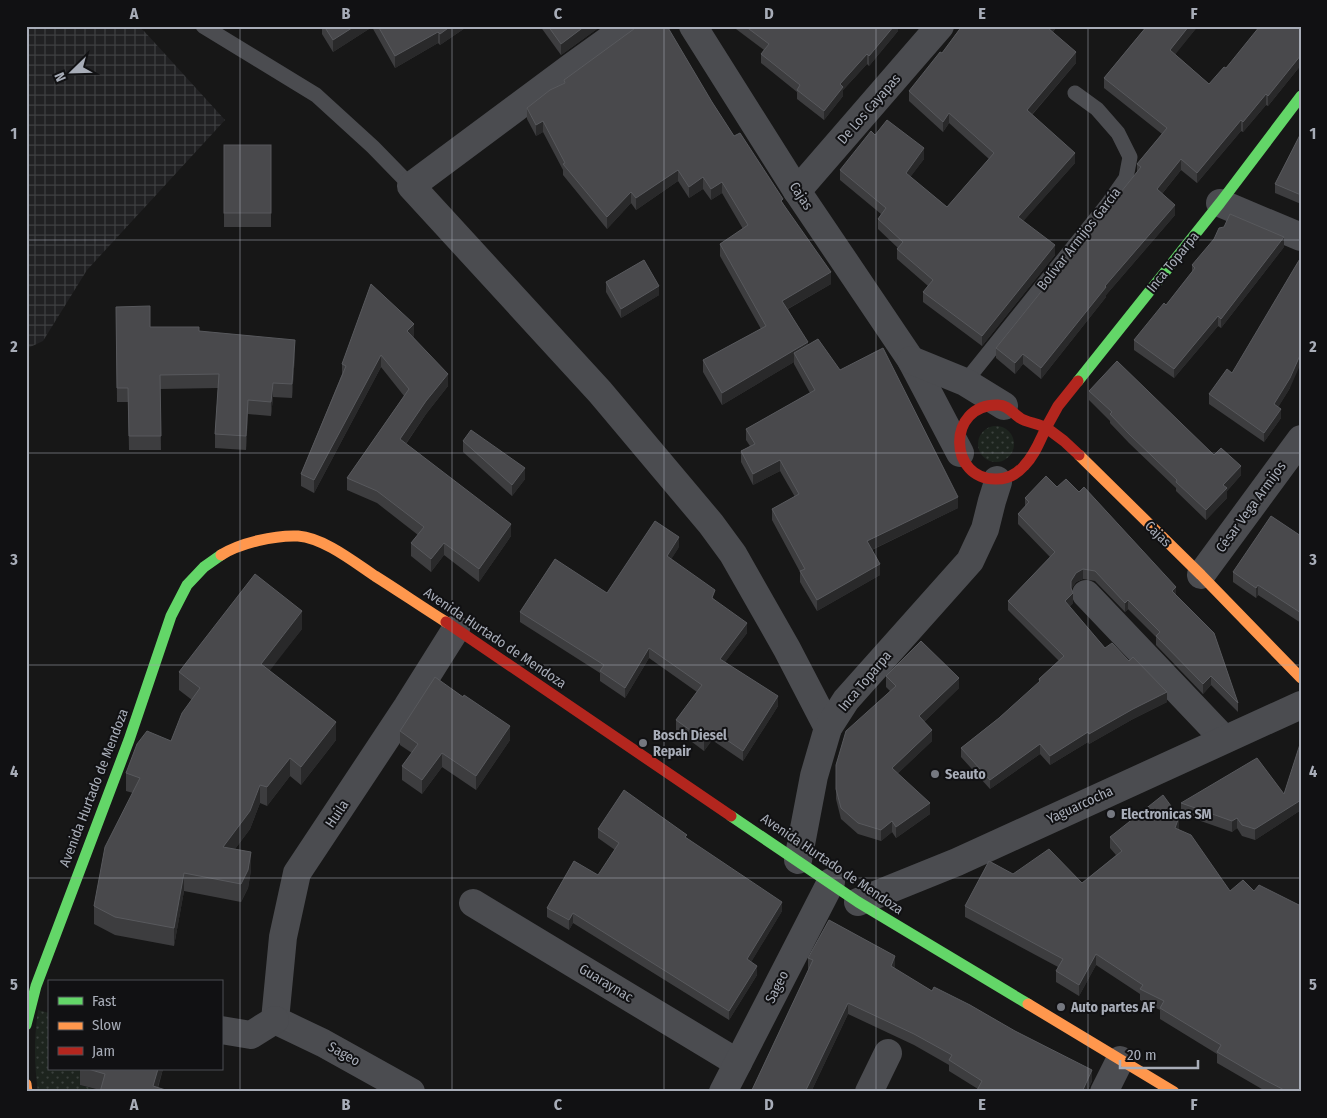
<svg xmlns="http://www.w3.org/2000/svg" width="1327" height="1118" font-family="'Fira Sans Condensed',sans-serif">
<style>
.industrial{fill:url(#industrial-grid)}
.grass{fill:url(#grass-dots)}
.lines{fill:none;stroke-linecap:round;stroke-linejoin:round}
.lane{stroke:#4b4c50;stroke-width:15}
.street{stroke:#4b4c50;stroke-width:28}
.fast{stroke:#63d668;stroke-width:11}
.slow{stroke:#ff974d;stroke-width:11}
.jam{stroke:#b3261e;stroke-width:11}
.wall{fill:#3d3d3f}
.shaded-wall{fill:#29292a}
.building{fill:#49494c;stroke:#58595d}
.grid{fill:none;stroke:#a8adb8;stroke-width:1;stroke-opacity:0.55}
.poi-dot{fill:#757880;stroke:#111113;stroke-width:2}
.labels{text-anchor:middle;dominant-baseline:central;stroke-width:4;stroke-linejoin:round;paint-order:stroke}
.street-label{font-size:14px;fill:#a8adb8;stroke:#111113}
.poi-label{font-size:14px;font-weight:bold;fill:#a8adb8;stroke:#111113;text-anchor:start}
.neatline{fill:none;stroke:#a8adb8;stroke-width:2}
.grid-label{font-size:16px;text-anchor:middle;font-weight:bold;fill:#a8adb8}
</style>
<defs>
<pattern id="industrial-grid" width="8" height="8" patternUnits="userSpaceOnUse" patternTransform="scale(1.25)"><rect width="8" height="8" fill="#212123"/><path d="M0 4h8M4 0v8" fill="none" stroke="#3e3f41"/></pattern>
<pattern id="grass-dots" width="8" height="8" patternUnits="userSpaceOnUse" patternTransform="scale(1.25)"><rect width="8" height="8" fill="#1d241e"/><path d="M2 2h.1M6 6h.1" fill="none" stroke="#3b413d" stroke-width="1.8" stroke-linecap="round"/></pattern>
</defs>
<rect width="100%" height="100%" fill="#171717"/>
<path class="industrial" d="M 26,26 L 137,26 L 144,31 L 225,120 L 87,270 L 43,341 L 26,349 Z"/>
<g class="grass">
<circle cx="996" cy="444" r="18"/>
<path d="M 38,1010 L 49,1013 L 49,1069 L 84,1069 L 80,1085 L 104,1092 L 38,1092 C 34,1064 34,1038 38,1010 Z"/>
</g>
<g class="lines">
<g class="lane">
<path d="M 203,26 L 316,95 L 373,147 L 411,186"/>
<path d="M 965,382 L 1107,205 L 1126,178 L 1130,157 L 1118,133 L 1097,109 L 1075,93"/>
</g>
<g class="street">
<path d="M 628,26 L 571,67 L 411,186 L 600,392 L 711,524 L 733,554 L 787,649 L 828,728"/>
<path d="M 693,26 L 797,191 L 911,360 L 960,453"/>
<path d="M 797,191 L 940,26"/>
<path d="M 1220,203 L 1301,237"/>
<path d="M 911,360 L 965,382 L 1004,406"/>
<path d="M 1201,575 L 1301,439"/>
<path d="M 1086,594 L 1224,739"/>
<path d="M 798,860 L 814,776 L 828,728 L 846,700 L 970,561 L 985,529 L 992,501 L 998,482 L 997,480"/>
<path d="M 858,902 L 957,862 L 1301,705"/>
<path d="M 473,903 L 738,1063"/>
<path d="M 275,1020 L 283,937 L 297,873 L 407,707 L 456,629"/>
<path d="M 275,1020 L 323,1043 L 411,1092"/>
<path d="M 221,1030 L 251,1035 L 275,1020"/>
<path d="M 723,1092 L 831,882"/>
<path d="M 869,1092 L 888,1053"/>
<path d="M 1104,1092 L 1120,1060"/>
</g>
<g class="fast">
<path d="M 1078,381 L 1220,203 L 1301,96"/>
<path d="M 731,816 L 858,902 L 1028,1004"/>
<path d="M 26,1025 L 36,986 L 129,740 L 171,616 L 187,585 L 204,567 L 221,555"/>
</g>
<g class="slow">
<path d="M 1079,455 L 1201,575 L 1301,678"/>
<path d="M 221,555 C 240,543 275,535 298,536 C 324,538 354,562 375,576 C 399,591 422,607 446,622"/>
<path d="M 1028,1004 L 1174,1092"/>
<path d="M 26,1084 L 27,1092"/>
</g>
<g class="jam">
<path d="M 1078,381 L 1058,406 L 1047,426 C 1040,440 1035,455 1024,466 C 1017,474 1008,479 997,479 C 948,481 946,404 998,405 C 1008,405 1012,413 1020,418 C 1026,422 1035,423 1042,426 L 1048,429 L 1064,441 L 1079,455"/>
<path d="M 446,622 L 731,816"/>
</g>
</g>
<g class="wall">
<path d="M 322,26 L 468,26 L 440,45 L 438,43 L 395,68 L 372,27 L 333,52 L 322,34 Z"/>
<path d="M 540,26 L 601,26 L 561,55 Z"/>
<path d="M 732,26 L 898,26 L 898,31 L 869,66 L 867,64 L 843,90 L 843,96 L 824,120 L 797,99 L 797,92 L 761,63 L 761,54 L 764,50 Z"/>
<path d="M 962,26 L 1057,26 L 1053,32 L 1076,63 L 1032,115 L 1075,163 L 1023,221 L 1055,255 L 982,346 L 923,302 L 923,292 L 928,286 L 897,259 L 897,249 L 898,248 L 878,229 L 878,219 L 881,214 L 840,180 L 840,170 L 875,135 L 924,159 L 910,177 L 947,207 L 989,159 L 949,123 L 943,132 L 909,101 L 909,91 L 942,53 Z"/>
<path d="M 1147,26 L 1198,26 L 1175,54 L 1209,84 L 1226,68 L 1301,26 L 1301,65 L 1268,106 L 1266,105 L 1243,132 L 1241,131 L 1197,183 L 1181,170 L 1162,194 L 1175,215 L 1106,295 L 1106,297 L 1041,379 L 1023,364 L 1015,374 L 996,358 L 996,348 L 1137,172 L 1137,164 L 1162,134 L 1104,88 L 1104,78 Z"/>
<path d="M 564,80 L 712,102 L 734,136 L 783,203 L 831,284 L 788,309 L 808,345 L 840,370 L 958,508 L 872,550 L 880,575 L 817,611 L 800,582 L 800,572 L 772,520 L 772,509 L 795,497 L 780,471 L 753,485 L 741,462 L 741,451 L 750,446 L 746,440 L 746,429 L 810,393 L 794,364 L 794,362 L 722,405 L 703,372 L 703,360 L 761,329 L 720,256 L 720,244 L 743,229 L 722,193 L 711,200 L 703,189 L 689,198 L 678,181 L 636,210 L 631,203 L 607,229 L 563,175 L 563,170 L 543,132 L 536,136 L 527,119 L 527,108 L 564,83 Z"/>
<path d="M 1301,133 L 1301,204 L 1275,193 L 1275,184 Z"/>
<rect x="224" y="145" width="47" height="82"/>
<path d="M 1284,247 L 1221,328 L 1218,326 L 1174,378 L 1134,350 L 1134,340 L 1166,305 L 1192,272 L 1192,265 Z"/>
<path d="M 606,282 L 659,295 L 621,318 L 606,292 Z"/>
<path d="M 116,307 L 150,327 L 199,331 L 295,354 L 292,398 L 273,397 L 271,416 L 248,414 L 246,450 L 215,448 L 215,434 L 218,388 L 160,389 L 161,450 L 129,450 L 128,402 L 117,402 Z"/>
<path d="M 414,336 L 413,337 L 448,386 L 426,414 L 406,444 L 511,536 L 479,582 L 444,555 L 431,572 L 411,556 L 411,543 L 418,535 L 377,503 L 347,490 L 347,478 L 404,396 L 381,367 L 314,493 L 301,486 L 301,474 L 342,374 L 342,364 Z"/>
<path d="M 1232,373 L 1290,388 L 1278,407 L 1281,418 L 1264,442 L 1209,404 L 1209,394 Z"/>
<path d="M 1089,391 L 1241,475 L 1227,491 L 1227,498 L 1206,520 L 1176,491 L 1176,488 L 1129,443 L 1110,423 L 1110,421 L 1089,400 Z"/>
<path d="M 463,441 L 525,479 L 512,496 L 463,452 Z"/>
<path d="M 1057,487 L 1176,595 L 1238,703 L 1238,712 L 1211,685 L 1203,694 L 1156,645 L 1156,637 L 1128,609 L 1125,612 L 1095,581 L 1083,579 L 1076,582 L 1071,589 L 1073,603 L 1069,607 L 1105,648 L 1167,702 L 1133,719 L 1089,744 L 1088,742 L 1050,765 L 1040,754 L 990,789 L 961,757 L 961,748 L 999,718 L 1039,683 L 1039,679 L 1059,661 L 1008,610 L 1008,601 L 1050,557 L 1018,524 L 1018,514 L 1025,507 L 1025,498 Z"/>
<path d="M 1301,536 L 1301,623 L 1258,595 L 1256,598 L 1233,582 L 1233,572 Z"/>
<path d="M 679,547 L 671,559 L 715,600 L 747,633 L 725,662 L 778,706 L 743,761 L 712,740 L 704,751 L 676,730 L 676,720 L 697,692 L 649,658 L 625,698 L 600,681 L 600,673 L 520,622 L 520,612 L 607,593 Z"/>
<path d="M 302,629 L 269,670 L 336,740 L 301,785 L 290,776 L 267,806 L 260,803 L 250,829 L 235,849 L 251,870 L 248,888 L 241,902 L 184,891 L 174,946 L 115,935 L 94,924 L 94,906 L 133,793 L 126,791 L 126,773 L 171,741 L 192,700 L 179,690 L 179,672 Z"/>
<path d="M 886,676 L 959,688 L 924,722 L 932,741 L 897,774 L 930,814 L 896,838 L 892,832 L 881,841 L 858,834 L 841,819 L 836,799 L 836,765 L 890,691 L 886,687 Z"/>
<path d="M 400,731 L 510,740 L 476,790 L 442,767 L 422,794 L 402,780 L 402,766 L 412,753 L 400,745 Z"/>
<path d="M 1284,794 L 1301,810 L 1255,840 L 1242,836 L 1237,828 L 1232,832 L 1181,814 L 1181,803 Z"/>
<path d="M 1179,828 L 1179,829 L 1301,1092 L 1267,1092 L 1217,1063 L 1217,1054 L 1160,1019 L 1160,1010 L 1140,1000 L 1140,994 L 1096,965 L 1079,996 L 1056,982 L 1056,971 L 1058,967 L 965,917 L 965,906 L 1013,874 L 1082,883 L 1116,855 L 1110,848 L 1110,837 Z"/>
<path d="M 598,829 L 687,838 L 782,911 L 751,962 L 757,975 L 729,1020 L 573,923 L 569,930 L 547,917 L 547,908 L 598,875 L 615,850 L 598,838 Z"/>
<path d="M 808,958 L 895,967 L 894,969 L 932,991 L 1092,1081 L 1087,1092 L 976,1092 L 978,1089 L 949,1071 L 949,1065 L 914,1045 L 848,1014 L 811,1092 L 751,1092 L 809,969 L 808,969 Z"/>
<path d="M 80,1069 L 163,1069 L 158,1088 L 100,1090 L 80,1085 Z"/>
</g>
<g class="shaded-wall">
<path d="M 355,26 L 372,27 L 333,52 L 333,40 Z"/>
<path d="M 451,26 L 468,26 L 440,45 L 440,34 Z"/>
<path d="M 585,26 L 601,26 L 561,55 L 561,44 Z"/>
<path d="M 894,26 L 898,26 L 898,31 L 869,66 L 869,56 Z"/>
<path d="M 1050,26 L 1057,26 L 1048,38 L 1048,28 Z"/>
<path d="M 1189,26 L 1198,26 L 1170,61 L 1170,50 Z"/>
<path d="M 438,32 L 438,43 L 395,68 L 395,56 Z"/>
<path d="M 1076,52 L 1076,63 L 1027,120 L 1027,110 Z"/>
<path d="M 867,54 L 867,64 L 843,90 L 843,96 L 824,120 L 824,111 L 840,84 Z"/>
<path d="M 1301,55 L 1301,65 L 1268,106 L 1268,96 Z"/>
<path d="M 1266,94 L 1266,105 L 1243,132 L 1243,122 Z"/>
<path d="M 949,113 L 949,123 L 943,132 L 943,122 Z"/>
<path d="M 1241,120 L 1241,131 L 1197,183 L 1197,173 Z"/>
<path d="M 543,121 L 543,132 L 536,136 L 536,125 Z"/>
<path d="M 924,148 L 924,159 L 906,183 L 906,173 Z"/>
<path d="M 1075,153 L 1075,163 L 1018,227 L 1018,217 Z"/>
<path d="M 1181,159 L 1181,170 L 1157,200 L 1157,189 Z"/>
<path d="M 678,170 L 678,181 L 636,210 L 636,198 Z"/>
<path d="M 703,177 L 703,189 L 689,198 L 689,187 Z"/>
<path d="M 722,182 L 722,193 L 711,200 L 711,189 Z"/>
<path d="M 631,192 L 631,203 L 607,229 L 607,217 Z"/>
<path d="M 1175,205 L 1175,215 L 1106,295 L 1106,297 L 1041,379 L 1041,368 L 1105,286 Z"/>
<path d="M 1284,237 L 1284,247 L 1221,328 L 1221,319 Z"/>
<path d="M 1055,245 L 1055,255 L 982,346 L 982,336 Z"/>
<path d="M 831,272 L 831,284 L 782,312 L 782,301 Z"/>
<path d="M 659,286 L 659,295 L 621,318 L 621,309 Z"/>
<path d="M 1218,316 L 1218,326 L 1174,378 L 1174,369 Z"/>
<path d="M 414,324 L 414,336 L 407,343 L 407,331 Z"/>
<path d="M 295,340 L 295,354 L 292,398 L 292,384 Z"/>
<path d="M 808,342 L 808,354 L 794,353 L 794,362 L 722,405 L 722,393 Z"/>
<path d="M 1301,353 L 1301,363 L 1290,388 L 1274,414 L 1274,404 Z"/>
<path d="M 1023,354 L 1023,364 L 1015,374 L 1015,363 Z"/>
<path d="M 381,355 L 381,367 L 314,493 L 314,480 Z"/>
<path d="M 448,374 L 448,386 L 426,414 L 400,452 L 400,439 L 426,401 Z"/>
<path d="M 273,383 L 273,397 L 271,416 L 271,402 Z"/>
<path d="M 248,400 L 248,414 L 246,450 L 246,436 Z"/>
<path d="M 1281,409 L 1281,418 L 1264,442 L 1264,433 Z"/>
<path d="M 780,460 L 780,471 L 753,485 L 753,474 Z"/>
<path d="M 1241,466 L 1241,475 L 1227,491 L 1227,498 L 1206,520 L 1206,510 L 1223,485 Z"/>
<path d="M 525,468 L 525,479 L 512,496 L 512,485 Z"/>
<path d="M 958,497 L 958,508 L 867,552 L 867,541 Z"/>
<path d="M 511,524 L 511,536 L 479,582 L 479,569 Z"/>
<path d="M 679,537 L 679,547 L 667,566 L 667,556 Z"/>
<path d="M 444,543 L 444,555 L 431,572 L 431,559 Z"/>
<path d="M 880,564 L 880,575 L 817,611 L 817,600 Z"/>
<path d="M 1083,569 L 1083,579 L 1076,582 L 1071,590 L 1073,593 L 1073,603 L 1065,611 L 1065,601 L 1071,581 L 1076,573 Z"/>
<path d="M 1258,585 L 1258,595 L 1256,598 L 1256,588 Z"/>
<path d="M 1176,587 L 1176,596 L 1172,591 Z"/>
<path d="M 1128,600 L 1128,609 L 1125,612 L 1125,603 Z"/>
<path d="M 302,611 L 302,629 L 261,682 L 261,664 Z"/>
<path d="M 747,623 L 747,633 L 720,669 L 720,659 Z"/>
<path d="M 649,648 L 649,658 L 625,698 L 625,688 Z"/>
<path d="M 1211,676 L 1211,685 L 1203,694 L 1203,684 Z"/>
<path d="M 959,678 L 959,688 L 919,727 L 919,716 Z"/>
<path d="M 1167,692 L 1167,702 L 1133,719 L 1089,744 L 1089,734 L 1133,709 Z"/>
<path d="M 778,696 L 778,706 L 743,761 L 743,751 Z"/>
<path d="M 336,722 L 336,740 L 301,785 L 301,767 Z"/>
<path d="M 510,726 L 510,740 L 476,790 L 476,776 Z"/>
<path d="M 712,730 L 712,740 L 704,751 L 704,740 Z"/>
<path d="M 932,730 L 932,741 L 892,779 L 892,768 Z"/>
<path d="M 1088,732 L 1088,742 L 1050,765 L 1050,756 Z"/>
<path d="M 1040,744 L 1040,754 L 990,789 L 990,780 Z"/>
<path d="M 442,753 L 442,767 L 422,794 L 422,780 Z"/>
<path d="M 290,758 L 290,776 L 267,806 L 267,787 Z"/>
<path d="M 260,785 L 260,803 L 250,829 L 223,865 L 223,847 Z"/>
<path d="M 1301,800 L 1301,810 L 1255,840 L 1255,829 Z"/>
<path d="M 930,803 L 930,814 L 896,838 L 896,827 Z"/>
<path d="M 1179,817 L 1179,828 L 1175,838 L 1175,828 Z"/>
<path d="M 1237,818 L 1237,828 L 1232,832 L 1232,821 Z"/>
<path d="M 892,821 L 892,832 L 881,841 L 881,830 Z"/>
<path d="M 251,852 L 251,870 L 248,888 L 241,902 L 241,884 Z"/>
<path d="M 184,873 L 184,891 L 174,946 L 174,928 Z"/>
<path d="M 782,902 L 782,911 L 747,969 L 747,959 Z"/>
<path d="M 573,913 L 573,923 L 569,930 L 569,920 Z"/>
<path d="M 1096,954 L 1096,965 L 1079,996 L 1079,985 Z"/>
<path d="M 895,956 L 895,967 L 891,977 L 891,966 Z"/>
<path d="M 757,966 L 757,975 L 729,1020 L 729,1011 Z"/>
<path d="M 848,1003 L 848,1014 L 811,1092 L 805,1092 Z"/>
<path d="M 158,1069 L 163,1069 L 156,1092 L 153,1086 Z"/>
<path d="M 1092,1070 L 1092,1081 L 1087,1092 L 1082,1092 Z"/>
</g>
<g class="building">
<path d="M 324,26 L 355,26 L 333,40 Z"/>
<path d="M 378,26 L 451,26 L 440,34 L 438,32 L 395,56 Z"/>
<path d="M 548,26 L 585,26 L 561,44 Z"/>
<path d="M 638,26 L 667,26 L 712,102 L 734,136 L 740,133 L 783,199 L 781,201 L 831,272 L 782,301 L 808,342 L 722,393 L 703,360 L 766,326 L 720,244 L 748,225 L 722,182 L 711,189 L 703,177 L 689,187 L 678,170 L 636,198 L 631,192 L 607,217 L 563,164 L 565,163 L 543,121 L 536,125 L 527,108 L 550,90 L 565,83 L 564,80 Z"/>
<path d="M 745,26 L 894,26 L 869,56 L 867,54 L 840,84 L 843,87 L 824,111 L 797,90 L 800,85 L 761,54 L 769,44 Z"/>
<path d="M 962,26 L 1050,26 L 1048,28 L 1076,52 L 1027,110 L 1075,153 L 1018,217 L 1055,245 L 982,336 L 923,292 L 933,280 L 897,249 L 903,242 L 878,219 L 886,208 L 840,170 L 871,131 L 875,135 L 887,120 L 924,148 L 906,173 L 947,207 L 994,153 L 949,113 L 943,122 L 909,91 L 940,52 L 942,53 Z"/>
<path d="M 1147,26 L 1189,26 L 1170,50 L 1209,84 L 1224,67 L 1226,68 L 1260,26 L 1301,26 L 1301,55 L 1268,96 L 1266,94 L 1243,122 L 1241,120 L 1197,173 L 1181,159 L 1157,189 L 1175,205 L 1105,286 L 1106,287 L 1041,368 L 1023,354 L 1015,363 L 996,348 L 1141,167 L 1137,164 L 1167,128 L 1104,78 Z"/>
<path d="M 1301,133 L 1301,195 L 1275,184 Z"/>
<rect x="224" y="145" width="47" height="68"/>
<path d="M 1230,214 L 1284,237 L 1221,319 L 1218,316 L 1174,369 L 1134,340 L 1164,303 L 1166,305 L 1195,268 L 1192,265 L 1214,239 L 1219,228 L 1224,227 Z"/>
<path d="M 1301,257 L 1301,353 L 1290,378 L 1274,404 L 1281,409 L 1264,433 L 1209,394 L 1227,369 L 1232,373 Z"/>
<path d="M 644,260 L 659,286 L 621,309 L 606,282 Z"/>
<path d="M 371,284 L 414,324 L 407,331 L 448,374 L 426,401 L 400,439 L 511,524 L 479,569 L 444,543 L 431,559 L 411,543 L 424,527 L 377,491 L 347,478 L 409,389 L 381,355 L 314,480 L 301,474 L 346,366 L 342,364 Z"/>
<path d="M 150,306 L 150,327 L 199,327 L 199,331 L 295,340 L 292,384 L 273,383 L 271,402 L 248,400 L 246,436 L 215,434 L 219,374 L 160,375 L 161,436 L 129,436 L 128,388 L 117,388 L 116,307 Z"/>
<path d="M 818,339 L 840,370 L 883,348 L 958,497 L 867,541 L 880,564 L 817,600 L 800,571 L 805,569 L 772,509 L 799,494 L 780,460 L 753,474 L 741,451 L 755,444 L 746,429 L 815,390 L 794,353 Z"/>
<path d="M 1117,361 L 1214,455 L 1221,448 L 1241,466 L 1223,485 L 1227,488 L 1206,510 L 1176,482 L 1177,480 L 1129,434 L 1110,414 L 1112,412 L 1089,391 Z"/>
<path d="M 471,430 L 525,468 L 512,485 L 463,441 Z"/>
<path d="M 1046,476 L 1057,487 L 1066,479 L 1079,492 L 1084,487 L 1176,587 L 1172,591 L 1214,633 L 1238,703 L 1211,676 L 1203,684 L 1156,636 L 1160,632 L 1128,600 L 1125,603 L 1095,571 L 1083,569 L 1076,573 L 1071,581 L 1071,588 L 1073,593 L 1065,601 L 1105,648 L 1112,643 L 1129,661 L 1133,657 L 1167,692 L 1133,709 L 1089,734 L 1088,732 L 1050,756 L 1040,744 L 990,780 L 961,748 L 999,718 L 1040,681 L 1039,679 L 1064,656 L 1008,601 L 1055,552 L 1018,514 L 1029,502 L 1025,498 Z"/>
<path d="M 1271,516 L 1301,536 L 1301,613 L 1258,585 L 1256,588 L 1233,572 Z"/>
<path d="M 655,521 L 679,537 L 667,556 L 715,590 L 712,598 L 747,623 L 720,659 L 778,696 L 743,751 L 712,730 L 704,740 L 676,720 L 702,685 L 649,648 L 625,688 L 600,671 L 604,665 L 520,612 L 555,559 L 607,593 Z"/>
<path d="M 255,574 L 302,611 L 261,664 L 336,722 L 301,767 L 290,758 L 267,787 L 260,785 L 250,811 L 223,847 L 251,852 L 248,870 L 241,884 L 184,873 L 174,928 L 115,917 L 94,906 L 105,847 L 140,778 L 126,773 L 137,744 L 147,731 L 171,741 L 182,713 L 200,688 L 179,672 Z"/>
<path d="M 921,641 L 959,678 L 919,716 L 932,730 L 892,768 L 930,803 L 896,827 L 892,821 L 881,830 L 858,823 L 841,808 L 836,789 L 836,765 L 846,731 L 896,686 L 886,676 Z"/>
<path d="M 435,677 L 463,697 L 464,695 L 510,726 L 476,776 L 442,753 L 422,780 L 402,766 L 418,744 L 400,731 Z"/>
<path d="M 1301,741 L 1301,800 L 1255,829 L 1242,825 L 1237,818 L 1232,821 L 1181,803 L 1257,758 L 1284,794 Z"/>
<path d="M 624,790 L 687,835 L 685,837 L 782,902 L 747,959 L 757,966 L 729,1011 L 573,913 L 569,920 L 547,908 L 574,861 L 598,875 L 619,843 L 598,829 Z"/>
<path d="M 1163,795 L 1179,817 L 1175,828 L 1191,835 L 1230,891 L 1243,880 L 1254,891 L 1259,885 L 1301,906 L 1301,1092 L 1288,1092 L 1263,1079 L 1217,1052 L 1221,1045 L 1160,1008 L 1164,1001 L 1140,989 L 1143,985 L 1096,954 L 1079,985 L 1056,971 L 1063,959 L 965,906 L 989,861 L 1013,874 L 1049,849 L 1082,883 L 1122,851 L 1110,837 Z"/>
<path d="M 829,920 L 895,956 L 891,966 L 932,991 L 934,987 L 970,1005 L 1015,1031 L 1092,1070 L 1082,1092 L 976,1092 L 982,1081 L 949,1060 L 952,1055 L 914,1034 L 848,1003 L 805,1092 L 751,1092 L 813,960 L 808,958 Z"/>
<path d="M 88,1069 L 158,1069 L 153,1086 L 172,1092 L 100,1092 L 105,1074 Z"/>
</g>
<path class="grid" d="M 240,26 L 240,1092M 452,26 L 452,1092M 664,26 L 664,1092M 876,26 L 876,1092M 1088,26 L 1088,1092M 26,240 L 1301,240M 26,453 L 1301,453M 26,665 L 1301,665M 26,878 L 1301,878"/>
<g class="poi-dot">
<circle cx="643" cy="743" r="5"/>
<circle cx="935" cy="774" r="5"/>
<circle cx="1111" cy="814" r="5"/>
<circle cx="1061" cy="1007" r="5"/>
</g>
<g class="labels">
<g class="street-label">
<text transform="translate(869 109) rotate(-49)">De Los Cayapas</text>
<text transform="translate(801 196) rotate(57)">Cajas</text>
<text transform="translate(1079 239) rotate(-52)">Bolívar Armijos García</text>
<text transform="translate(1173 262) rotate(-51)">Inca Toparpa</text>
<text transform="translate(1251 507) rotate(-54)">César Vega Armijos</text>
<text transform="translate(1158 534) rotate(44)">Cajas</text>
<text transform="translate(495 638) rotate(34)">Avenida Hurtado de Mendoza</text>
<text transform="translate(865 681) rotate(-50)">Inca Toparpa</text>
<text transform="translate(94 788) rotate(-69)">Avenida Hurtado de Mendoza</text>
<text transform="translate(1080 805) rotate(-25)">Yaguarcocha</text>
<text transform="translate(337 814) rotate(-56)">Huila</text>
<text transform="translate(832 864) rotate(34)">Avenida Hurtado de Mendoza</text>
<text transform="translate(606 983) rotate(31)">Guaraynac</text>
<text transform="translate(777 987) rotate(-63)">Sageo</text>
<text transform="translate(344 1054) rotate(29)">Sageo</text>
</g>
<g class="poi-label">
<text x="653" y="735">Bosch Diesel<tspan x="653" dy="16">Repair</tspan></text>
<text x="945" y="774">Seauto</text>
<text x="1121" y="814">Electronicas SM</text>
<text x="1071" y="1007">Auto partes AF</text>
</g>
</g>
<rect width="1327" height="1118" fill="none" stroke="#111113" stroke-width="55"/>
<rect x="48" y="980" width="175" height="90" fill="#111113" stroke="#4d4f55"/>
<rect x="58" y="997" width="25" height="8" fill="#63d668" stroke="#4d4f55"/>
<text x="92" y="1006" font-size="15" fill="#a8adb8">Fast</text>
<rect x="58" y="1022" width="25" height="8" fill="#ff974d" stroke="#4d4f55"/>
<text x="92" y="1030" font-size="15" fill="#a8adb8">Slow</text>
<rect x="58" y="1047" width="25" height="8" fill="#b3261e" stroke="#4d4f55"/>
<text x="92" y="1056" font-size="15" fill="#a8adb8">Jam</text>
<g transform="translate(72 72) rotate(247)" stroke="#111113" stroke-width="4" paint-order="stroke">
<path d="M0-4L9 19L0 12L-9 19Z" fill="#a8adb8"/>
<text y="-8" font-size="14" font-weight="bold" text-anchor="middle" fill="#a8adb8">N</text>
</g>
<path d="M1120 1060v8h78v-8" fill="none" stroke="#a8adb8" stroke-width="2.5"/>
<text x="1127" y="1060" font-size="15" fill="#a8adb8" stroke="#111113" stroke-width="4" paint-order="stroke">20 m</text>
<rect x="28" y="28" width="1272" height="1062" class="neatline"/>
<g class="grid-label">
<text x="134" y="19">A</text>
<text x="346" y="19">B</text>
<text x="558" y="19">C</text>
<text x="769" y="19">D</text>
<text x="982" y="19">E</text>
<text x="1194" y="19">F</text>
<text x="14" y="139">1</text>
<text x="1313" y="139">1</text>
<text x="14" y="352">2</text>
<text x="1313" y="352">2</text>
<text x="14" y="565">3</text>
<text x="1313" y="565">3</text>
<text x="14" y="777">4</text>
<text x="1313" y="777">4</text>
<text x="14" y="990">5</text>
<text x="1313" y="990">5</text>
<text x="134" y="1110">A</text>
<text x="346" y="1110">B</text>
<text x="558" y="1110">C</text>
<text x="769" y="1110">D</text>
<text x="982" y="1110">E</text>
<text x="1194" y="1110">F</text>
</g>
</svg>
